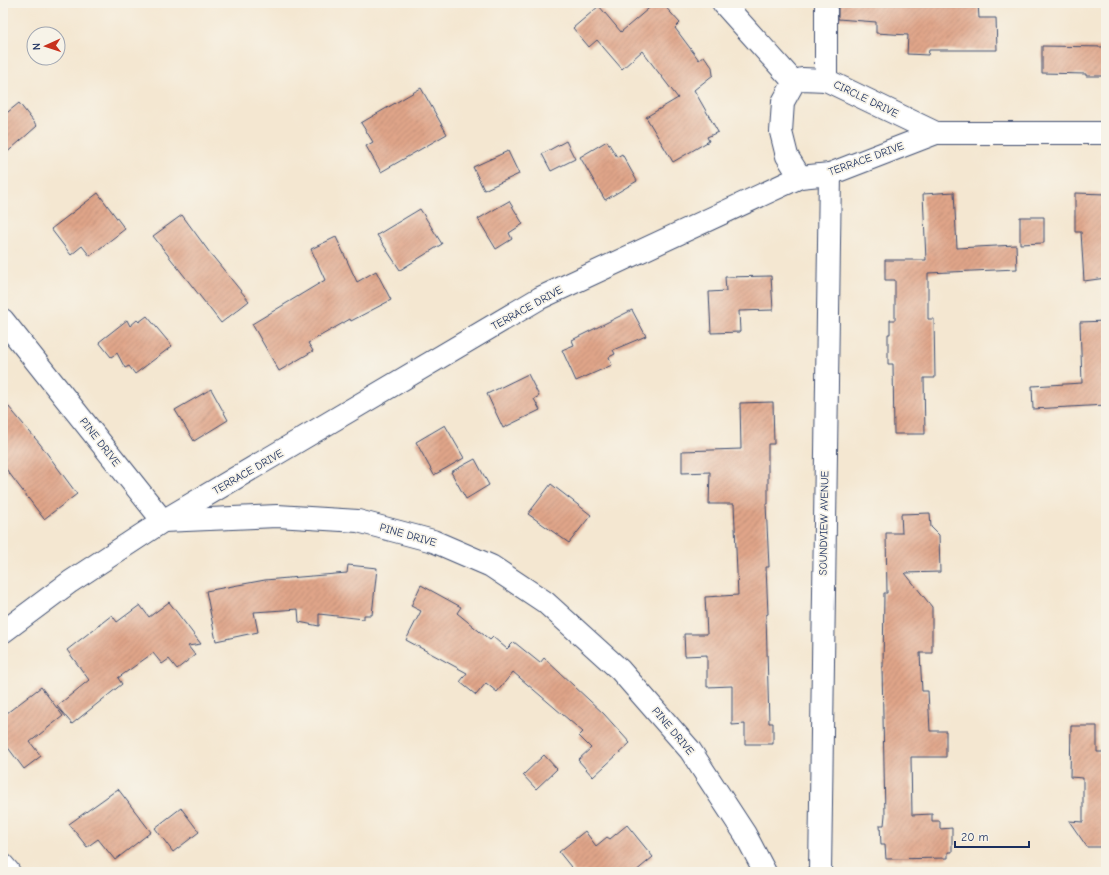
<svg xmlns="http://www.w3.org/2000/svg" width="1109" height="875" font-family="'Comic Neue',sans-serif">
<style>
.building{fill:url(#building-hatch)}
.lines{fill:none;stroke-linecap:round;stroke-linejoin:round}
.minor-casing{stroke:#3c4b6f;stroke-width:24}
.minor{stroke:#fff;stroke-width:22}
.labels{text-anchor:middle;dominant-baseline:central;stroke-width:3.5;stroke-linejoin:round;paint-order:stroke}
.street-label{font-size:11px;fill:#1b2f5e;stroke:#f7f3e8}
</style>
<defs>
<pattern id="building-hatch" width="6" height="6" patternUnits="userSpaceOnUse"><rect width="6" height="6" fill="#e0a589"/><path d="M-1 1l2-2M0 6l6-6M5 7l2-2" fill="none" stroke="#b58773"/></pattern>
</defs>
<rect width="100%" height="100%" fill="#f7f3e8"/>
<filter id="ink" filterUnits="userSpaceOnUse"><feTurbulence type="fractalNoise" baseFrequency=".025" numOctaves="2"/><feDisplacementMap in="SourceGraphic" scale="8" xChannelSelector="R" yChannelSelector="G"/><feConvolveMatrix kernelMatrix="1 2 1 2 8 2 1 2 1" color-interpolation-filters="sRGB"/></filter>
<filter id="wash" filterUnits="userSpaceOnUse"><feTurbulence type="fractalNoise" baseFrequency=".012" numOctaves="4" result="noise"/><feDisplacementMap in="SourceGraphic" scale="16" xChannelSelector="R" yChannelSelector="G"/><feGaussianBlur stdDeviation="0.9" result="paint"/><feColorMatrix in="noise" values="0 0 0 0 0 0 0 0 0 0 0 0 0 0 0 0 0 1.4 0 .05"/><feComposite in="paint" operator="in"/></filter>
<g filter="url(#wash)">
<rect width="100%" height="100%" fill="#f4e7d1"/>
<g id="blocks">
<g class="building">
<path d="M 655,3 L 662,3 L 680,23 L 675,28 L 699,60 L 704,56 L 712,67 L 713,75 L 694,90 L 718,132 L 707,137 L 709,141 L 673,162 L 646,117 L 678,98 L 642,51 L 622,69 L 597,40 L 589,47 L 573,28 L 599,6 L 621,32 Z"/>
<path d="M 838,3 L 978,3 L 979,18 L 996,18 L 997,50 L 929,50 L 928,55 L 907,54 L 908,35 L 876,33 L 876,22 L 838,19 Z"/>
<path d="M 1042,46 L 1106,47 L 1106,76 L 1086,76 L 1086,74 L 1042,73 Z"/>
<path d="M 421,88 L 447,134 L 381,172 L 366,146 L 373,142 L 361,123 Z"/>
<path d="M 19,103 L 37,126 L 3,156 L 3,116 Z"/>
<path d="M 566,141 L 575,159 L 551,171 L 542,154 Z"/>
<path d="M 607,141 L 617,157 L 622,154 L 637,181 L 605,200 L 580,157 Z"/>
<path d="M 508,151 L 519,174 L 484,190 L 473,167 Z"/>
<path d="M 954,192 L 957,248 L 1016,245 L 1017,269 L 928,273 L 928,319 L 934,319 L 935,378 L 924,378 L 925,434 L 894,434 L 893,364 L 888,364 L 888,334 L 890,334 L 890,320 L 895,320 L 895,280 L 885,280 L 885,260 L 926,260 L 923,194 Z"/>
<path d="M 98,193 L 125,229 L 90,256 L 82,246 L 71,255 L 51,229 Z"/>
<path d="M 1075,193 L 1106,194 L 1106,278 L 1084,281 L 1081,232 L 1075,232 Z"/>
<path d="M 509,201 L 523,224 L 509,233 L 512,239 L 496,249 L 478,219 Z"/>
<path d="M 420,209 L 442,244 L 400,270 L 377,235 Z"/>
<path d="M 182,215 L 210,253 L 249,301 L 221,323 L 153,236 Z"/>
<path d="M 1020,217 L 1044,217 L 1044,243 L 1020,244 Z"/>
<path d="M 336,237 L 357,282 L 376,271 L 391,300 L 351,321 L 350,319 L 308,343 L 313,351 L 279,371 L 252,324 L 325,280 L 311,249 Z"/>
<path d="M 771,276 L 773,310 L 739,311 L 740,332 L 711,333 L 709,292 L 726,291 L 725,277 Z"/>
<path d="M 632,310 L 646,336 L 613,350 L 615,354 L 609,357 L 612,365 L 576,381 L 562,350 L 574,345 L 572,340 Z"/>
<path d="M 147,316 L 172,346 L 135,374 L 129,366 L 125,368 L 117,353 L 111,357 L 99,342 L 127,320 L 130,326 L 137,320 L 139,322 Z"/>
<path d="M 1106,321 L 1106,405 L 1033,409 L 1032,386 L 1082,383 L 1080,322 Z"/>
<path d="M 528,374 L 539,396 L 534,399 L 540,410 L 503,428 L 487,394 Z"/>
<path d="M 211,389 L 228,420 L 194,441 L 175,410 Z"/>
<path d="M 3,400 L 40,444 L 77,494 L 44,519 L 3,465 Z"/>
<path d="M 773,402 L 774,444 L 768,444 L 768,504 L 766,504 L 769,567 L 766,567 L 768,614 L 766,615 L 769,723 L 773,723 L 773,744 L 745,744 L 745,724 L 732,725 L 732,686 L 707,687 L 707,655 L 685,656 L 684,634 L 707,634 L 705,597 L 738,595 L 734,504 L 709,504 L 710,472 L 682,473 L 682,451 L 741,449 L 740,403 Z"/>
<path d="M 445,425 L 464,458 L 434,475 L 416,442 Z"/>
<path d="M 475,459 L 489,485 L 466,499 L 451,472 Z"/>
<path d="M 551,484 L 591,515 L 569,543 L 528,514 Z"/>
<path d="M 930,513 L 931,527 L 939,535 L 940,572 L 905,573 L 932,607 L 932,653 L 920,653 L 922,691 L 928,691 L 930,731 L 946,731 L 946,757 L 911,757 L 912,815 L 932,814 L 932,821 L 940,821 L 940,829 L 952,828 L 952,852 L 948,852 L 948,858 L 886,859 L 885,845 L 881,845 L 880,825 L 884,825 L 885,815 L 882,667 L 883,667 L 884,593 L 887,593 L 886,533 L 902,533 L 901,514 Z"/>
<path d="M 348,565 L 377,568 L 372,615 L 364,615 L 364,619 L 319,614 L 319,626 L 299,622 L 298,609 L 254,612 L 258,632 L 216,641 L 206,591 L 265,580 L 347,573 Z"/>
<path d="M 421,585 L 461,607 L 457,613 L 490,640 L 493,637 L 507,649 L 514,642 L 540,663 L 544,658 L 604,714 L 630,743 L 593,777 L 578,760 L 591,748 L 579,736 L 583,732 L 513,672 L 497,692 L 486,683 L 476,695 L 460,682 L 467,673 L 406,640 L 421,611 L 411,606 Z"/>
<path d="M 169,602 L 201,644 L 188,646 L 195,655 L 177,669 L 169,659 L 162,664 L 153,653 L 118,678 L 122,684 L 72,724 L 57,706 L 89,680 L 67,650 L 112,615 L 117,622 L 140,605 L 149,617 Z"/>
<path d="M 41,687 L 63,716 L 30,742 L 41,756 L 24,769 L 3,741 L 3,716 Z"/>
<path d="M 1071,726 L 1097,726 L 1097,752 L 1106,752 L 1106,847 L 1087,847 L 1069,821 L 1083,822 L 1083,778 L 1070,777 Z"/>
<path d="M 544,755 L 557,769 L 536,789 L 523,775 Z"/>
<path d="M 118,789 L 151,832 L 115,860 L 98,839 L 87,847 L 69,824 Z"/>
<path d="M 181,808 L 199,832 L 173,852 L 155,828 Z"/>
<path d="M 627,825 L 653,857 L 635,872 L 575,872 L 559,852 L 585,831 L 596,846 L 607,837 L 610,839 Z"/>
</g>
</g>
</g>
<g filter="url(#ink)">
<use href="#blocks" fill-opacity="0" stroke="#3c4b6f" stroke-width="1"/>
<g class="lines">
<defs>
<g id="minor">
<path d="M 723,3 L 794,82"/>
<path d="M 826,3 L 826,80"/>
<path d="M 800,177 L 787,156 L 781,132 L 783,102 L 794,82 L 802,79 L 826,80 L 936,133"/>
<path d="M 3,320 L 163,521 L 277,516 L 358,521 L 433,541 L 491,566 L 545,602 L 620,670 L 690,750 L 745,834 L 765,872"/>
<path d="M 3,632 L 70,582 L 163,521 L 540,298 L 800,177 L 830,174 L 936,133 L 1106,133"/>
<path d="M 3,865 L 9,872"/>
<path d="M 820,872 L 830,174"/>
</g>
</defs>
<use href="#minor" class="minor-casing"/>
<use href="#minor" class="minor"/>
</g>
</g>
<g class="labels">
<g class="street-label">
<text transform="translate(866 99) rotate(26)">CIRCLE DRIVE</text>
<text transform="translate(866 159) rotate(-20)">TERRACE DRIVE</text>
<text transform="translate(527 308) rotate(-29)">TERRACE DRIVE</text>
<text transform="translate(100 442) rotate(52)">PINE DRIVE</text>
<text transform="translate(248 472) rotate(-30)">TERRACE DRIVE</text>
<text transform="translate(824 523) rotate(-89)">SOUNDVIEW AVENUE</text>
<text transform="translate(408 535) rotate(16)">PINE DRIVE</text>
<text transform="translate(673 731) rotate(50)">PINE DRIVE</text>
</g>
</g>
<rect width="1109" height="875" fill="none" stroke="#f7f3e8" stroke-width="16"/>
<g transform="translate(46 46) rotate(267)"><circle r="19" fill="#f7f3e8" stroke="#9fa5b1"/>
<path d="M0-3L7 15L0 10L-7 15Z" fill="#c8321e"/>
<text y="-6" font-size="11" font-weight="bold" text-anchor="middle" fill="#1b2f5e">N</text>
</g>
<path d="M955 841v6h74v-6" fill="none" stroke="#1b2f5e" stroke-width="2"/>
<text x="961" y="841" font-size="12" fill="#1b2f5e" stroke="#f7f3e8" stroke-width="3" paint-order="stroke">20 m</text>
</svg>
